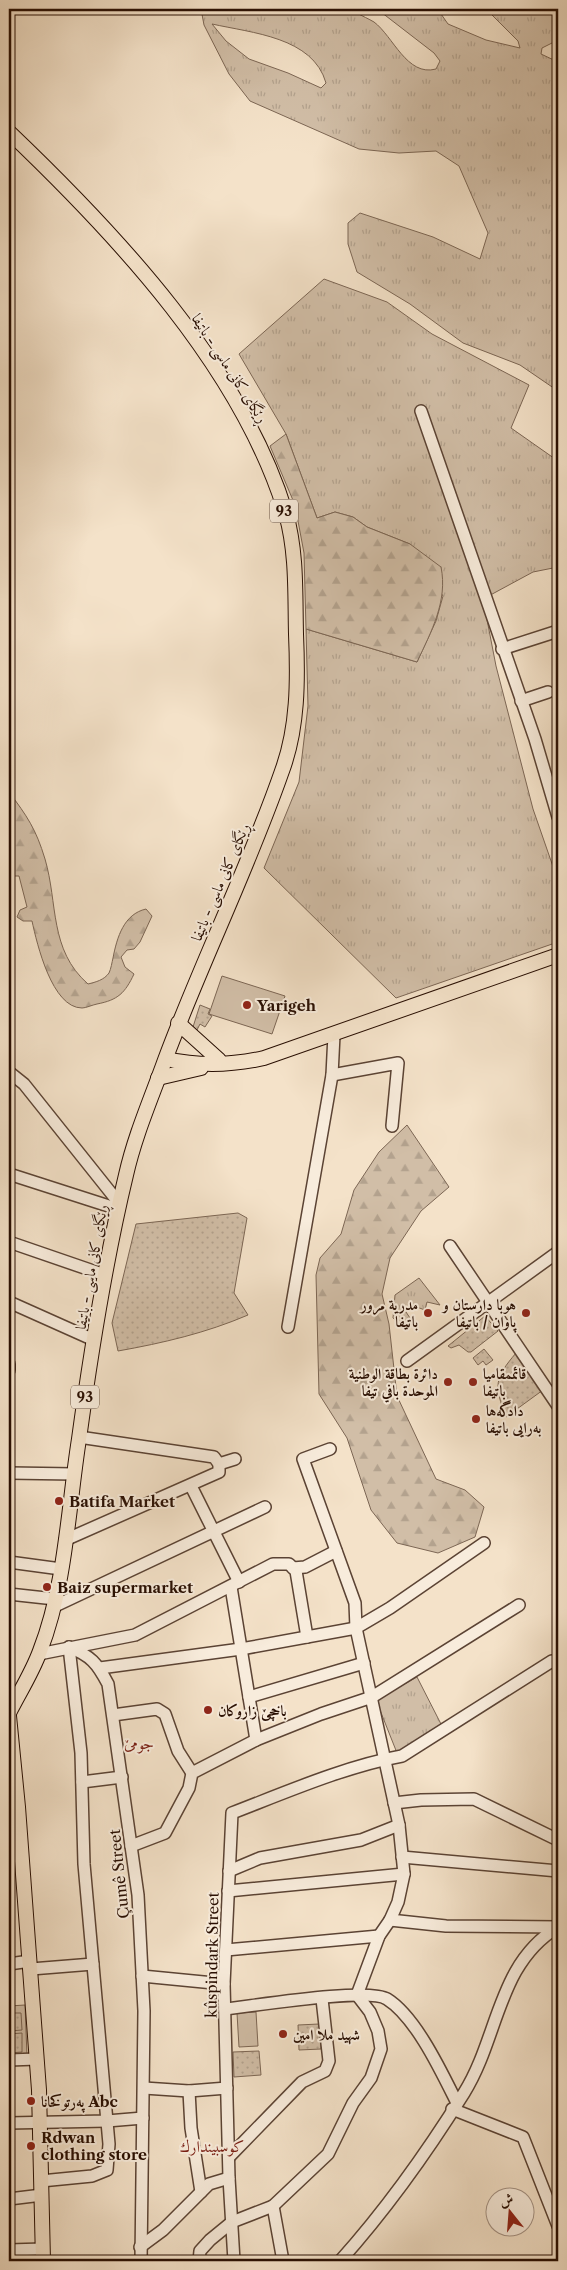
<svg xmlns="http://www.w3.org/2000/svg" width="567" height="2270" font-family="'Libre Caslon Text',Amiri,serif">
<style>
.grass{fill:url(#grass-tufts);stroke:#7c6654;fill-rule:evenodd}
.forest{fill:url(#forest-firs);stroke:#7c6654}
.park{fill:#d1bea7;stroke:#7c6654}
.garden{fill:url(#garden-dots);stroke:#7c6654}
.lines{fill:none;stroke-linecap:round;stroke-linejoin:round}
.minor-casing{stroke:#5b4334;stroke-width:14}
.major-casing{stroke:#280e02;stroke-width:16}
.minor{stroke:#f8ecdc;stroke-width:11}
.major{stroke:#f4e2c9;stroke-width:14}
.poi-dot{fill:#8f2418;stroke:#f8ecdc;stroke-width:2}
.labels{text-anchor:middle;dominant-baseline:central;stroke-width:4;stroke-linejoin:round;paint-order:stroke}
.shield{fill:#f8ecdc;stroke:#665143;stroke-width:1}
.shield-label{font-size:14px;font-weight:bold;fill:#280e02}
.street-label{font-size:15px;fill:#280e02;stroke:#f8ecdc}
.poi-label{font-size:15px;font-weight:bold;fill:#280e02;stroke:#f8ecdc;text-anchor:start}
.neighbourhood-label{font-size:16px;fill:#7a1f14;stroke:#f8ecdc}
</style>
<defs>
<pattern id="grass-tufts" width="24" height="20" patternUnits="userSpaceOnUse" patternTransform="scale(1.25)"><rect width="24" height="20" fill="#d1bea7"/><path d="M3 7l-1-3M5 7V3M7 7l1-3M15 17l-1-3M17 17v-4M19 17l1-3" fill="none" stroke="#b3a28e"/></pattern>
<pattern id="forest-firs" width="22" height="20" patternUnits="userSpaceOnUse" patternTransform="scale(1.25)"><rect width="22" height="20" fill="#d1bea7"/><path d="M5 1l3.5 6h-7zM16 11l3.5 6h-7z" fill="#b3a28e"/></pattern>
<pattern id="garden-dots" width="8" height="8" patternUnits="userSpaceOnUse" patternTransform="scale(1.25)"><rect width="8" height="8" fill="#d1bea7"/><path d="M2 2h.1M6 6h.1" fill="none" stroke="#b3a28e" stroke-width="1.8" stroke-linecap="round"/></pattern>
</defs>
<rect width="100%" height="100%" fill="#f4e2c9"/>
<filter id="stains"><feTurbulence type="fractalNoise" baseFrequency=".004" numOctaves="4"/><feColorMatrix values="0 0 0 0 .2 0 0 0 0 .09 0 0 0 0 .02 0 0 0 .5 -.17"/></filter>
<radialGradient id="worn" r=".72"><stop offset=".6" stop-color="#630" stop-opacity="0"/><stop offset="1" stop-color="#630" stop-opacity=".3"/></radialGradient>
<g class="grass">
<path d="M 201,9 L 356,9 L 357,13 C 362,16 369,19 374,22 C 393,36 407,77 436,69 L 440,61 L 434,53 L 377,9 L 444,9 L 441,14 L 448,24 L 486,40 L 520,48 L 518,41 L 486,9 L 558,9 L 558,43 L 554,42 L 542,48 L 541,54 L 558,62 L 558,391 L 520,365 L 463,343 L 410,304 L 357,272 L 348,244 L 348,223 L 360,213 L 433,237 L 480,259 L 488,233 L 459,166 L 436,151 L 399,153 L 359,149 L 250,101 L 229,74 L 204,25 ZM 212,24 C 252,33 313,37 326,83 L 321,88 L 288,73 L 249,59 L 226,41 Z"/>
<path d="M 324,279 L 387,302 L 432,334 L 529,385 L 511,428 L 558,461 L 558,567 L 533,572 L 483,599 L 496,666 L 533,809 L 558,881 L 558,942 L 396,998 L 264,868 L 299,782 L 308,706 L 306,629 L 417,662 L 436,621 L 443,596 L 410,544 L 367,527 L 353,517 L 335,512 L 317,518 L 286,434 L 239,354 Z"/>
<path d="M 419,1278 L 440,1305 L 427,1302 L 425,1310 L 414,1306 L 406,1312 L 412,1321 L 404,1326 L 393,1318 L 395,1295 Z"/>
<path d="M 417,1677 L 442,1726 L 397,1753 L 376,1700 Z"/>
</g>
<g class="forest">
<path d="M 286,434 L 317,518 L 335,512 L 353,517 L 367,527 L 410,544 L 441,567 C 448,601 431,632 417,662 L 306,629 L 304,553 L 295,505 L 270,446 Z"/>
<path d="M 9,792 C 27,816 36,829 45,859 C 58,903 49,950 88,984 C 96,982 104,980 109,973 C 111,969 112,962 113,958 C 117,937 124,914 146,909 L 152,916 L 140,942 L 134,949 L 127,950 L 121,957 L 125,967 L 134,974 C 125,993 118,1000 97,1004 C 92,1005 86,1008 82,1008 C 52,1008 37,944 32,921 L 23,921 L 17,917 L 20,910 L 27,907 L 19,876 L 11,876 L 9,868 Z"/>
<path d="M 407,1125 L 449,1187 L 421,1211 L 390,1258 L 382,1294 L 389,1324 L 397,1396 L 436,1479 L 465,1490 L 484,1507 L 475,1537 L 438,1553 L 397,1543 L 371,1510 L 347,1438 L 319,1394 L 316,1275 L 320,1258 L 341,1234 L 354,1190 L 379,1152 Z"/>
</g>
<g class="park">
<path d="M 222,976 L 285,996 L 272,1034 L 209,1014 Z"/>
<path d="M 25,2005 L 27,2056 L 9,2056 L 9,2006 Z"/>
<path d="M 256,2012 L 258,2046 L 239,2047 L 237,2013 Z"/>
</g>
<g class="garden">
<path d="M 200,1005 L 210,1009 L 208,1014 L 212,1016 L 205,1027 L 200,1024 L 197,1030 L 193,1027 Z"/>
<path d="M 238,1213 L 247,1218 L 234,1293 L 248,1315 C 206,1333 163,1343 118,1351 L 112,1323 L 136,1224 Z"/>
<path d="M 485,1316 L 498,1331 L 471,1352 L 468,1352 L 459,1345 L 451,1348 L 448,1346 Z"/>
<path d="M 484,1349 L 493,1360 L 486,1365 L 483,1361 L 478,1365 L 473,1358 Z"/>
<path d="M 516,1353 L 543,1390 L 506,1417 C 494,1385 494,1379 516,1353 Z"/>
<path d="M 9,2013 L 21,2013 L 22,2030 L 9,2031 Z"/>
<path d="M 319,2024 L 321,2049 L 299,2050 L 298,2025 Z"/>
<path d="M 22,2033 L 22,2052 L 9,2053 L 9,2034 Z"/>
<path d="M 259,2051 L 261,2075 L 234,2077 L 233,2052 Z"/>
</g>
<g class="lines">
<defs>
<g id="minor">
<path d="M 421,411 L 535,739 L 558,817"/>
<path d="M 502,649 L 558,631"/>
<path d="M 521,701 L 548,692"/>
<path d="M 9,1072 L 24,1084 L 119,1203"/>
<path d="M 332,1075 L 398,1063 L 392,1126"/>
<path d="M 9,1174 L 118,1209"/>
<path d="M 9,1242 L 105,1275"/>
<path d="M 450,1246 L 558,1406"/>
<path d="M 9,1302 L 94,1340"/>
<path d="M 288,1327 L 332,1075 L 334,1035"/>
<path d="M 407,1361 L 558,1252"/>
<path d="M 9,1364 L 9,1370"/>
<path d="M 219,1464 L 235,1459"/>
<path d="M 9,1473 L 74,1474"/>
<path d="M 191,1486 L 239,1582"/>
<path d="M 65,1540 L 219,1472 L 219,1464 L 214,1457 L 79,1437"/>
<path d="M 9,1562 L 61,1569"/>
<path d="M 293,1568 L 305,1567 L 336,1551"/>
<path d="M 231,1587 L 256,1740"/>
<path d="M 9,1594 L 55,1599"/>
<path d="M 53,1607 L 265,1507"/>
<path d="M 69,1647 C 91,1656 97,1663 108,1684 L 138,1895 L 144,2011 L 141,2261"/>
<path d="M 39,1654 L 135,1635 L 273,1564 L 289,1564 L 296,1571 L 307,1637"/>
<path d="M 100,1668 L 241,1649 L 356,1628 L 390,1608 L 484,1543"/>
<path d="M 249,1697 L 364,1663"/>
<path d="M 113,1715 L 157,1709 L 165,1714 L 178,1751 L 192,1773"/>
<path d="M 82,1782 L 122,1777"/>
<path d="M 394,1803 L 421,1800 L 474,1799 L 558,1840"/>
<path d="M 131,1846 L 165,1833 L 189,1788 L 192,1773 L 256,1740 L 321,1714 L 372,1697 L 519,1605"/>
<path d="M 402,1857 L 558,1871"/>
<path d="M 229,1871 L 260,1858 L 361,1840 L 399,1825"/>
<path d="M 228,1891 L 404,1874"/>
<path d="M 390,1920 L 446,1926 L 558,1927"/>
<path d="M 226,1950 L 379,1936"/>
<path d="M 9,1964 L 30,1961"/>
<path d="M 31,1969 L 93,1964"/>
<path d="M 142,1976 L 224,1984"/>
<path d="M 225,2009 C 254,2006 368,1987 387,1999 C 416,2017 442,2073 457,2103"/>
<path d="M 9,2060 L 37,2059"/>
<path d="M 144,2088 L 189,2091 L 227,2088"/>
<path d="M 189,2091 L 191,2128 L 201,2192"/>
<path d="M 452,2109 L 523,2137 L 558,2226"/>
<path d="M 9,2123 L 107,2121 L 143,2118"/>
<path d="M 229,2157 L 302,2082 L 325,2071 L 329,2061 L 322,1999"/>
<path d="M 41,2181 L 92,2176 L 107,2170 L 109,2144 L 84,1864 L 81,1753 L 69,1647"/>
<path d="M 9,2199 L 42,2195"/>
<path d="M 273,2206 L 283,2261"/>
<path d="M 140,2247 L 163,2230 L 209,2184 L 229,2178"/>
<path d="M 9,2250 L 43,2249"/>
<path d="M 199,2261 L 200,2251 L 210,2240 L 232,2222 L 273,2206 L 328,2154 L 353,2103 L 371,2078 L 381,2049 L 378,2031 L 370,2012 L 357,1995 L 379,1936 L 390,1920 L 398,1902 L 404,1874 L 399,1825 L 356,1628 L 355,1603 L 303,1459 L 330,1449"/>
<path d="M 234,2261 L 229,2178 L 224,1984 L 232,1813 C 284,1793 346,1766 402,1756 L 552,1661"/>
<path d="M 340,2261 C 384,2212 429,2149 464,2093 C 499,2037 497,1964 558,1927"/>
</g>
<g id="major">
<path d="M 9,132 C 117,235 242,368 286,514 C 297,553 295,594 296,634 C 298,680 298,728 282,771 C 248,869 201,963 165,1060 C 151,1099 135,1135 126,1175 C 105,1262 91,1351 79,1439 C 68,1509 66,1584 40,1651 C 32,1673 19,1693 9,1713"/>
<path d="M 178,1023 L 219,1060"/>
<path d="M 166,1059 C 198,1066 233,1065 264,1058 L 558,955"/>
<path d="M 158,1078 L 201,1068"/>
<path d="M 9,1716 L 18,1807 L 39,2090 L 43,2261"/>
</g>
</defs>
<use href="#minor" class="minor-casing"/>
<use href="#major" class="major-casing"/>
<use href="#minor" class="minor"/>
<use href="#major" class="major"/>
</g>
<g class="poi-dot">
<circle cx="247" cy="1005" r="5"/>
<circle cx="428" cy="1313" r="5"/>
<circle cx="526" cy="1313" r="5"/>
<circle cx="448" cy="1382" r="5"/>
<circle cx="473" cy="1382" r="5"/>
<circle cx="476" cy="1419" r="5"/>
<circle cx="59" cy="1501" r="5"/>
<circle cx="47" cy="1587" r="5"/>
<circle cx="208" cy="1710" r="5"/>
<circle cx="283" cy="2034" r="5"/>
<circle cx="31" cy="2101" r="5"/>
<circle cx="31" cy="2146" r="5"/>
</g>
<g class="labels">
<g class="shield">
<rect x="270" y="499.5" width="28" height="23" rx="4"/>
<rect x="71" y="1385.5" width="28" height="23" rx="4"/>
</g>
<g class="shield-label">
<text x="284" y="511">93</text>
<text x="85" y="1397">93</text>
</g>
<g class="street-label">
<text transform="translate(230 368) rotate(57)">ڕێگای کانی ماسی - باتيفا</text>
<text transform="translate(220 882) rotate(-67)">ڕێگای کانی ماسی - باتيفا</text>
<text transform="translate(91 1267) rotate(-80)">ڕێگای کانی ماسی - باتيفا</text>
<text transform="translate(119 1874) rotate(-96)">Çumê Street</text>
<text transform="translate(212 1955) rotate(-89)">kûspindark Street</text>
</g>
<g class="poi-label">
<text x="257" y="1005">Yarigeh</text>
<text x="418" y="1304" text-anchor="end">مدرية مرور<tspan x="418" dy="17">باتيفا</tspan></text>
<text x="516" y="1304" text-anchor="end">هوبا دارستان و<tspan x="516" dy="17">پاوان / باتيفا</tspan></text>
<text x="438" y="1373" text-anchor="end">دائرة بطاقة الوطنية<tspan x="438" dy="17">الموحدة بافي تيفا</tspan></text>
<text x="483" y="1373">قائممقاميا<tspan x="483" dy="17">باتيفا</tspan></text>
<text x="486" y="1410">دادگه‌ها<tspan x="486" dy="17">به‌رايى باتيفا</tspan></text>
<text x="69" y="1501">Batifa Market</text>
<text x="57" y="1587">Baiz supermarket</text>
<text x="218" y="1710">باخچێ زاروکان</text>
<text x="293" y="2034">شهيد ملا امين</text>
<text x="41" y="2101">په‌رتوكخانا Abc</text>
<text x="41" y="2137">Rdwan<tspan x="41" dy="17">clothing store</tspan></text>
</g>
<g class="neighbourhood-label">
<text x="139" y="1743">جومێ</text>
<text x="212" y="2146">كوسبيندارك</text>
</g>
</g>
<rect width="567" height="2270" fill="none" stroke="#f4e2c9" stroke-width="30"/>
<rect x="10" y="10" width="547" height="2250" fill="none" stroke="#280e02" stroke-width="2.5"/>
<rect x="15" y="15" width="537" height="2240" fill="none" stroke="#280e02"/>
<g transform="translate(510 2212) rotate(343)"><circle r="24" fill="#f8ecdc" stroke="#a59385"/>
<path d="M0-4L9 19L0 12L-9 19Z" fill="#8f2418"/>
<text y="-8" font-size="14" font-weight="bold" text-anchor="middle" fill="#280e02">ش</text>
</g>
<rect width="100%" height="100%" filter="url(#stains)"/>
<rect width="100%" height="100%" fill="url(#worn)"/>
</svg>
